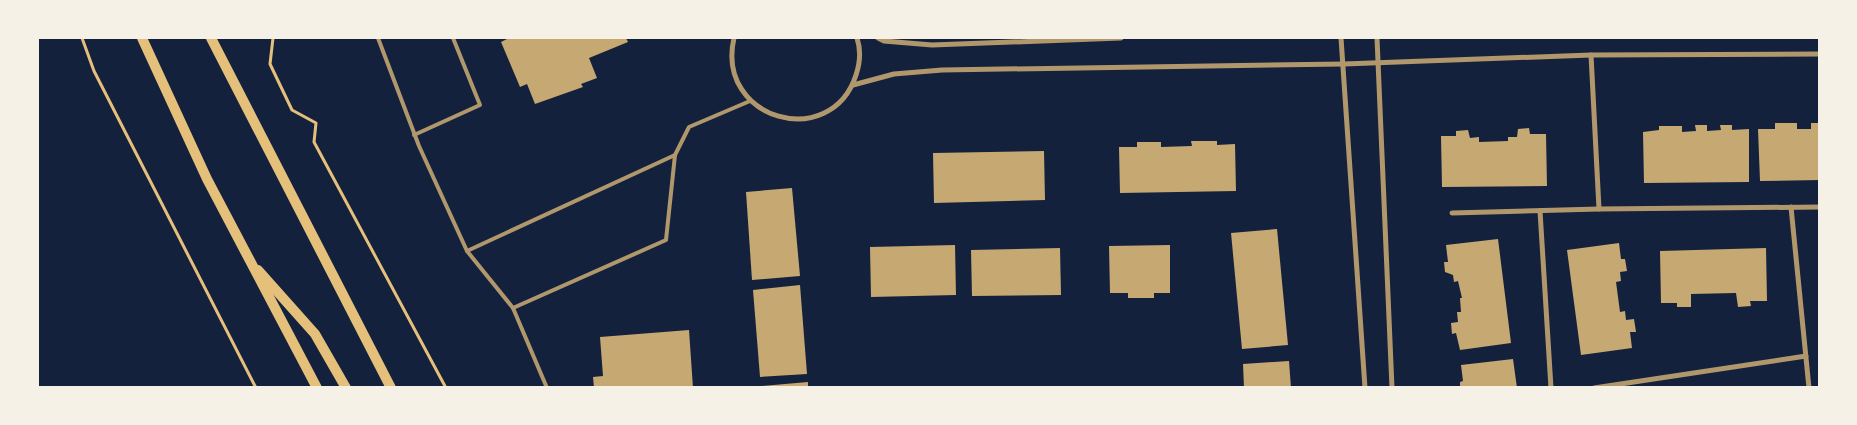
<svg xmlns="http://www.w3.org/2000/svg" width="1857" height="425" font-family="Barlow,sans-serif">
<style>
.building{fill:#c6a872}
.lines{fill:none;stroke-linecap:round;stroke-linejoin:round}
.path{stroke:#e5c07b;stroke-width:3}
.service{stroke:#b1986c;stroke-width:4}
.minor{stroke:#b1986c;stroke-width:5}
.secondary{stroke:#e5c07b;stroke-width:10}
</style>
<rect width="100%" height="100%" fill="#14213d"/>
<g class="building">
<path d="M 509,38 L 626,38 L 628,42 L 589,58 L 597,78 L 581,84 L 583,87 L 535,104 L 527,84 L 520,87 L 501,42 Z"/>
<path d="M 1775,123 L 1797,123 L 1797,129 L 1811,129 L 1811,123 L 1820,123 L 1820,180 L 1760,181 L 1758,129 L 1775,129 Z"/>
<path d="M 1695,125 L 1707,125 L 1707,131 L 1721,130 L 1720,125 L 1732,125 L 1732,130 L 1749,129 L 1749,182 L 1644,183 L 1643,132 L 1659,130 L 1659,126 L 1682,126 L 1682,132 L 1696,131 Z"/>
<path d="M 1529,128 L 1530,134 L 1546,134 L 1547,186 L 1442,187 L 1441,136 L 1456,136 L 1456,131 L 1468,130 L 1470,138 L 1479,137 L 1479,142 L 1508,141 L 1508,137 L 1517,137 L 1518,129 Z"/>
<path d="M 1191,141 L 1217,141 L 1217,145 L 1235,144 L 1236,191 L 1120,193 L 1119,147 L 1137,147 L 1137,142 L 1161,142 L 1161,147 L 1192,146 Z"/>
<path d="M 1044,151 L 1045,200 L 934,203 L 933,153 Z"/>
<path d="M 792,188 L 800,276 L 752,280 L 746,192 Z"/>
<path d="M 1277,229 L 1288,345 L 1242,349 L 1231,233 Z"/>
<path d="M 1498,239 L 1511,343 L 1460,350 L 1456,333 L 1452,334 L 1451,323 L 1458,322 L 1457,312 L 1461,312 L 1460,298 L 1462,298 L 1458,281 L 1454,282 L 1453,275 L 1445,272 L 1444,262 L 1448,262 L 1446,245 Z"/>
<path d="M 1619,243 L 1621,259 L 1625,259 L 1627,271 L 1620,272 L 1621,281 L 1616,282 L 1620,312 L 1625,311 L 1626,320 L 1634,319 L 1636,332 L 1630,332 L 1632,348 L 1581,355 L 1567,250 Z"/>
<path d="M 955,245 L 956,295 L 871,297 L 870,247 Z"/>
<path d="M 1170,245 L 1170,293 L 1154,293 L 1154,298 L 1128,298 L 1128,293 L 1110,293 L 1109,246 Z"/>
<path d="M 1060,248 L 1061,295 L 972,296 L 971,250 Z"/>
<path d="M 1766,248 L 1767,301 L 1750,301 L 1751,306 L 1738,307 L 1736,293 L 1691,294 L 1691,307 L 1677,307 L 1677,303 L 1661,303 L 1660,251 Z"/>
<path d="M 800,285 L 807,374 L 760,377 L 753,290 Z"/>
<path d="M 689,330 L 693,388 L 594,388 L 593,377 L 603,376 L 600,337 Z"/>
<path d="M 1513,359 L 1517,388 L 1460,388 L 1460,382 L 1463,381 L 1461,365 Z"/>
<path d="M 1289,361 L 1291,388 L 1244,388 L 1243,364 Z"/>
<path d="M 808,382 L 808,388 L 761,388 L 761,386 Z"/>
</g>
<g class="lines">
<g class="path">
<path d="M 82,38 L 94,71 L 256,388"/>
<path d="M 273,38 L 270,64 L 292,110 L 316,123 L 314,142 L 446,388"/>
</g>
<g class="service">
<path d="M 378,38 L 419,146 L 467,251 L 675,155"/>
<path d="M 414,135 L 480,105 L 453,38"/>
<path d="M 467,251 L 513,308 L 666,240 L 675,155 L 689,127 L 750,101"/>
<path d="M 513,308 L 547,388"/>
</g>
<g class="minor">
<path d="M 734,38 C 715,120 831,152 856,75 C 860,63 861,50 857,38"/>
<path d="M 878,38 L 884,41 L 932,45 L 1121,38"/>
<path d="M 1341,38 L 1365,388"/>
<path d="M 1377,38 L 1392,388"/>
<path d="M 1591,55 L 1599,209 L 1820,207"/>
<path d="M 853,85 L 894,74 L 942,70 L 1344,64 L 1591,55 L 1820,54"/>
<path d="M 1791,207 L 1809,388"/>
<path d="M 1540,211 L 1551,388"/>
<path d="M 1452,213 L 1599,209"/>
<path d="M 1594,388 L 1806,356"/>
</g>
<g class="secondary">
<path d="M 142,38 L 207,179 L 317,388"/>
<path d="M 211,38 L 391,388"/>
<path d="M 258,270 L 315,334 L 346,388"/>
</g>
</g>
<rect width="1857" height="425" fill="none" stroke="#f6f1e7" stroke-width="78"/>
</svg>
